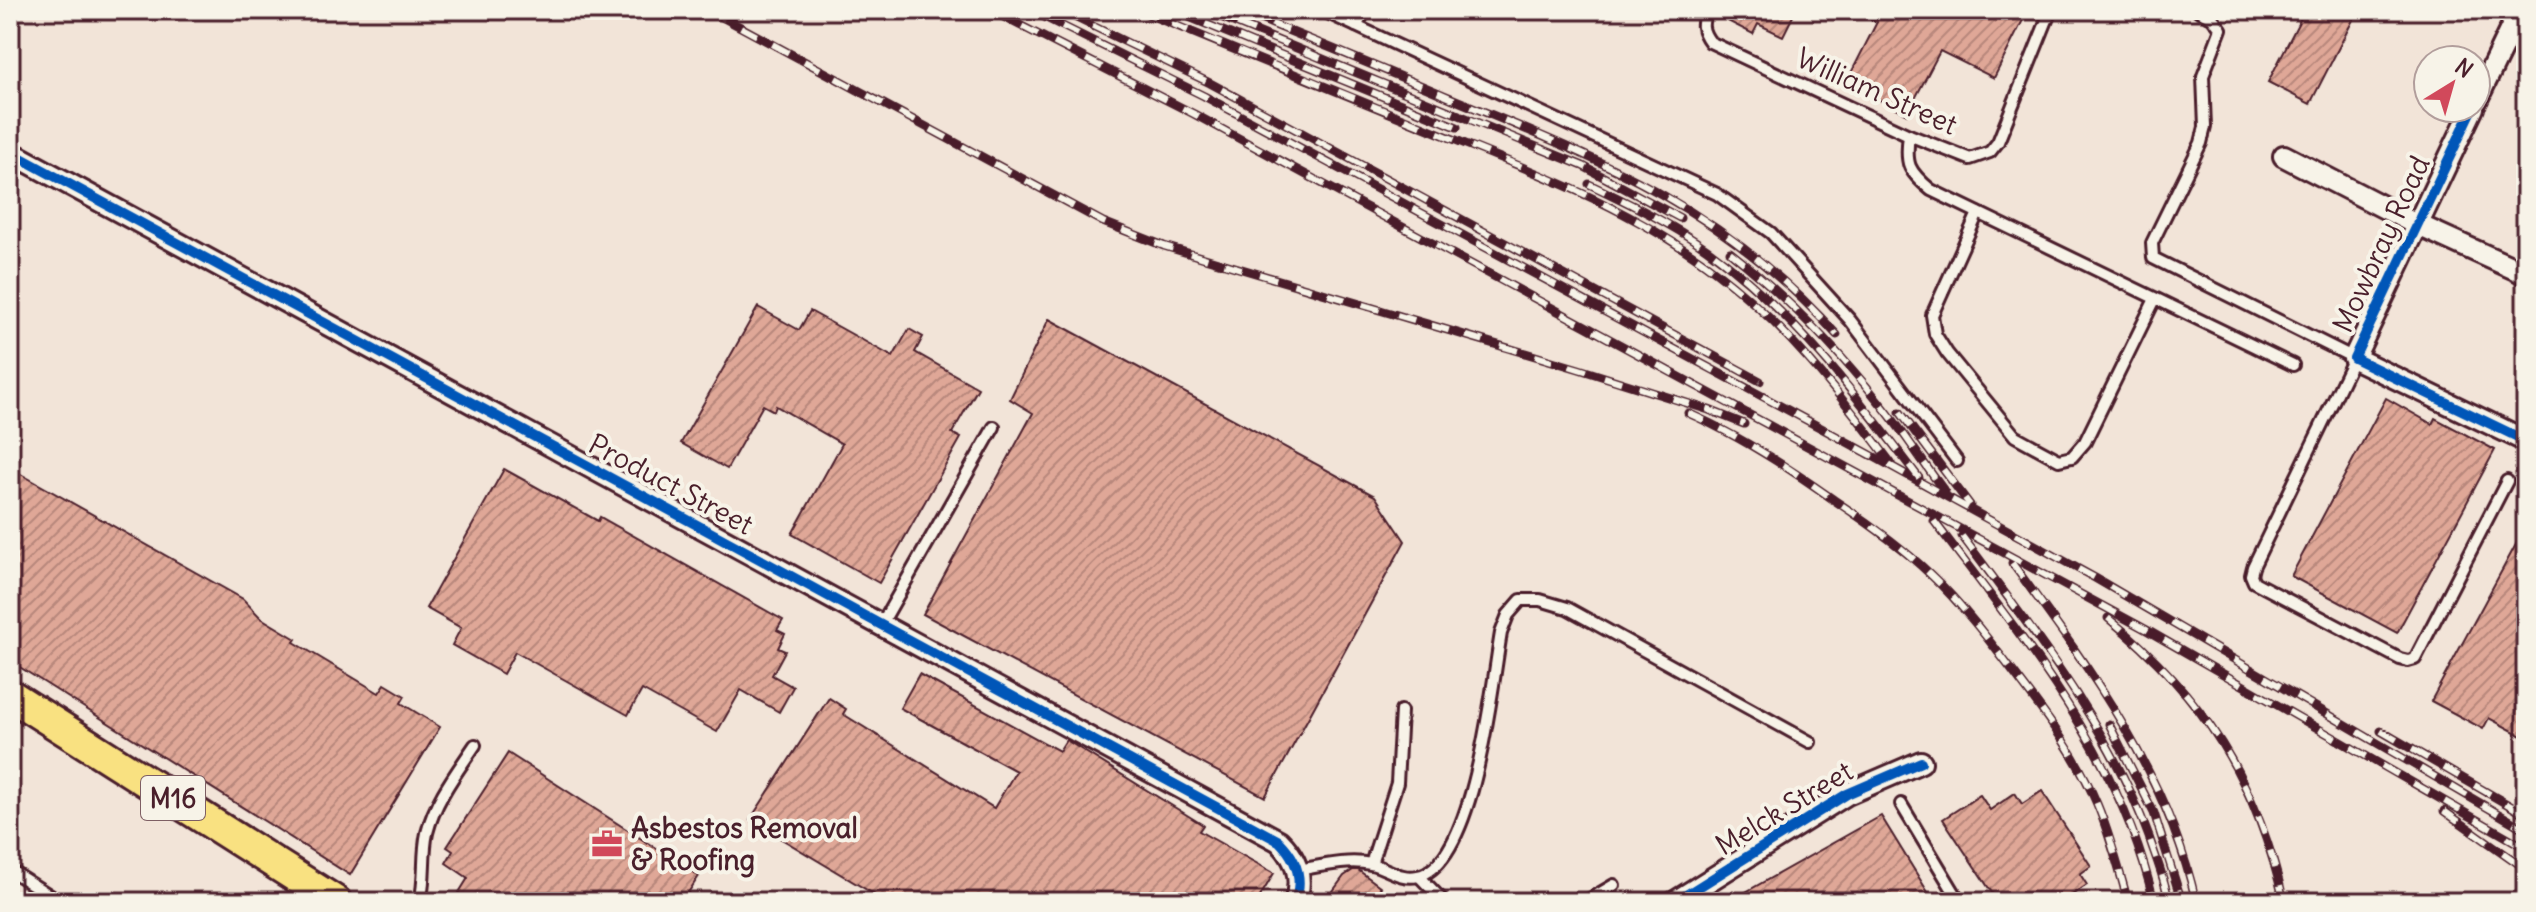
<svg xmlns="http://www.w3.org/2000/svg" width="2536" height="912" font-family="Delius,sans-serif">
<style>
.building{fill:url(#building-hatch);stroke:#4a1f2b;stroke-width:2}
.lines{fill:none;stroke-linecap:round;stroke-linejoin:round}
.lane-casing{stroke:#4a1f2b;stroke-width:16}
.street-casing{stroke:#4a1f2b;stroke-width:26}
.primary-casing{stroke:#4a1f2b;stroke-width:36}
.lane{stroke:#f7f3e8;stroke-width:10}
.street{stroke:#f7f3e8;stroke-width:20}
.primary{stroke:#f9e181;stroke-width:30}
.rail-casing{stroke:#4a1f2b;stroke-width:9}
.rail{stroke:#f7f3e8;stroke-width:6;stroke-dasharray:18;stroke-linecap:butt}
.cycleway-casing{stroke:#f7f3e8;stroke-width:15}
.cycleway{stroke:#0057b8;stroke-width:10}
.labels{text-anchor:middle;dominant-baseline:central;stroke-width:8;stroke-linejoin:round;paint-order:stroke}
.shield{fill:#f7f3e8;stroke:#7e5f64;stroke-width:2}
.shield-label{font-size:26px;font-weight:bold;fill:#4a1f2b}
.street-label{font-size:28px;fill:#4a1f2b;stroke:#f7f3e8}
.poi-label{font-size:28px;font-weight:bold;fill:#4a1f2b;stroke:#f7f3e8;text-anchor:start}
</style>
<defs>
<pattern id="building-hatch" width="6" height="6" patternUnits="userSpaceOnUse" patternTransform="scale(2)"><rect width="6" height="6" fill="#dfa797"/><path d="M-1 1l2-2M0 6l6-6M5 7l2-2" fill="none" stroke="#b7877b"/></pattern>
</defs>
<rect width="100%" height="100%" fill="#f2e4d8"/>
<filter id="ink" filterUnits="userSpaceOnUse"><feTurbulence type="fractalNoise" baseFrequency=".0125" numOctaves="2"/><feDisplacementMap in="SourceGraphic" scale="16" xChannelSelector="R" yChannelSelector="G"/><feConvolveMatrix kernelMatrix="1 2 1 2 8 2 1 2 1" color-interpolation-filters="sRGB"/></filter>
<g filter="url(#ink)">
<g class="building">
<path d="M 1715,10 L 1796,10 L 1783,36 L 1758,24 L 1753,34 L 1714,14 Z"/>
<path d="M 1854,10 L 2018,10 L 2026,14 L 1994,78 L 1940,51 L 1907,114 L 1846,83 L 1877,22 Z"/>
<path d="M 2305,10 L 2358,10 L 2310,104 L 2268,82 Z"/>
<path d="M 758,307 L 799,330 L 810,311 L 893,357 L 909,329 L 923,337 L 915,352 L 978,388 L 952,433 L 961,438 L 879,583 L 792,534 L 842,444 L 776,406 L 774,411 L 763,405 L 727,469 L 681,443 Z"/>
<path d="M 1049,319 L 1375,496 L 1405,541 L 1265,797 L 923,614 L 1033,413 L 1010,399 Z"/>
<path d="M 2386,398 L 2432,424 L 2435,418 L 2495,450 L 2397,633 L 2291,576 Z"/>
<path d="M 10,468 L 243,599 L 261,618 L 296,639 L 294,642 L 379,693 L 385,684 L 405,696 L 401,703 L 440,727 L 350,875 L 10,661 Z"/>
<path d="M 504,469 L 598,521 L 600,517 L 783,620 L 777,630 L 785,634 L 778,648 L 785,651 L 772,675 L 793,687 L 779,712 L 741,690 L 717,732 L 642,690 L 628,715 L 515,652 L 503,674 L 452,645 L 461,628 L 426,608 Z"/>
<path d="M 2526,526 L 2526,738 L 2489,718 L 2483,729 L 2431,701 Z"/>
<path d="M 919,674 L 1059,751 L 1066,740 L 1203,825 L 1199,831 L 1274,873 L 1257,902 L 887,902 L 750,820 L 829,698 L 846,709 L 843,714 L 994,808 L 1016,771 L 900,708 Z"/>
<path d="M 508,753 L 699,876 L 682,902 L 453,902 L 468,878 L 446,863 L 453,851 L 447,847 Z"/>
<path d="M 2042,791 L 2091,866 L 2080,874 L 2087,885 L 2061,902 L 1998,902 L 1943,819 L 1980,795 L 1990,810 L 2015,793 L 2022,804 Z"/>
<path d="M 1881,816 L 1934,902 L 1728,902 Z"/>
<path d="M 1353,870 L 1358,870 L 1381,887 L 1369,902 L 1325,902 L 1344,876 Z"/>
</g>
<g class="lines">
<defs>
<g id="lane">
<path d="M 1321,10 L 1356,26"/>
<path d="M 1366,10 L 1356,26 L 1717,194 L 1771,233 L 1850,320 L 1957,461"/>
<path d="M 1707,10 C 1701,23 1701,30 1710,42 L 1909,135 L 1970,159 L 1990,152 L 1998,142 L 2051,10"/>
<path d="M 2198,10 L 2212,17 L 2221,29 L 2203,76 L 2205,127 L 2201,143 L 2152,243 L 2153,258 L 2354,358 L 2253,567 L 2251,575 L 2254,582 L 2400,659 L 2408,661 L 2415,659 L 2507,481"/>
<path d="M 1909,135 C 1905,164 1908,171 1931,190 L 2293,365"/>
<path d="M 1978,213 L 1932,315 L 1935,334 L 1947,353 L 2015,436 L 2059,460 L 2072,457 L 2085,442 L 2155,299"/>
<path d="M 881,625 L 994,427"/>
<path d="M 1901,804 L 1960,902"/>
<path d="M 1371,864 L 1397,783 L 1401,711"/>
<path d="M 10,870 L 60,902"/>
<path d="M 1298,870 C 1321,866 1348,859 1371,864 C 1388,868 1400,880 1418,876 C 1475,863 1492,684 1501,633 L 1508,615 L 1521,600 L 1540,600 L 1567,608 L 1810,742"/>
<path d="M 1419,876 L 1444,902"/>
<path d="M 420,902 C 426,879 422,855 427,833 C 435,800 457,772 475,745"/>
<path d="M 1585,902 L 1614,885"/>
</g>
<g id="street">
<path d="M 2476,101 L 2520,10"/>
<path d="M 2473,108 L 2354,358 L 2526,441"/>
<path d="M 10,152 L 1279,841 C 1296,858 1304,878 1295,902"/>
<path d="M 2284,156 L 2416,224 L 2526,274"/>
<path d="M 1675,902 L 1847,794 L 1921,762"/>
</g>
<path id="primary" d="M 10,695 L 336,902"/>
</defs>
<use href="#lane" class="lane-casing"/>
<use href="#street" class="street-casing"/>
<use href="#primary" class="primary-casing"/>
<use href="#lane" class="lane"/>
<use href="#street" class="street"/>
<use href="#primary" class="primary"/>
<defs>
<g id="rail">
<path d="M 709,10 L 1103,222 L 1164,246 L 1579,369 L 1709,410 L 1744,424"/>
<path d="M 990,10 L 1194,114 L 2145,629 L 2526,848"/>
<path d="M 1030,10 L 1204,96 L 1849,443 L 2095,578 L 2526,830"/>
<path d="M 1060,10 L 1210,83 L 1760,381"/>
<path d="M 1138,10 C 1239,51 1340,92 1441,134 C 1535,172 1634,209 1716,272 C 1786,325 1839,393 1891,463"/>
<path d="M 1172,10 L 1457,127"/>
<path d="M 1204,10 L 1583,166 L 1680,218"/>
<path d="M 1238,10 C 1312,40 1385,70 1458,101 C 1607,162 1726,211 1837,335"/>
<path d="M 1589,184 C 1629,203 1670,223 1707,249 C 1792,310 1856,395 1919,478"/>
<path d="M 1730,252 C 1786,296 1835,347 1880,403 C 1903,431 1923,463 1945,492"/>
<path d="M 1900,412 L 1970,505"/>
<path d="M 1688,413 C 1740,436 1788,467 1834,500 C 1867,522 1901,546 1930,574 C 1964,606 1992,644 2020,681 C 2049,719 2078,758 2097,804 C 2110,835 2119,869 2128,902"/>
<path d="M 1934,521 C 2025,642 2119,751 2154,902"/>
<path d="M 1962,536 C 2033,631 2108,724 2149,837 C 2156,858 2165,880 2169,902"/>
<path d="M 2012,563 C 2089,668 2167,772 2196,902"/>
<path d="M 2108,618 C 2205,697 2256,780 2284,902"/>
<path d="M 2109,724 L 2154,813 L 2182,902"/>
<path d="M 2381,731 L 2526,815"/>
<path d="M 2444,811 L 2526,869"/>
</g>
</defs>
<use href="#rail" class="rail-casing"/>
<use href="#rail" class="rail"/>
<defs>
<g id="cycleway">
<path d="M 2473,108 L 2354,358 L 2526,441"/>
<path d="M 10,152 L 1279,841 C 1296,858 1304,878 1295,902"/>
<path d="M 1675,902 L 1847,794 L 1921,762"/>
</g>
</defs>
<use href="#cycleway" class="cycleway-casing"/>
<use href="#cycleway" class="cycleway"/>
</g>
</g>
<defs>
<symbol id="office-bare" viewBox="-9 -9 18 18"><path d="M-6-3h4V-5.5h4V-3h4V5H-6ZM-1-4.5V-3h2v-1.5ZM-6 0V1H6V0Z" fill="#d1495b" stroke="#f7f3e8" stroke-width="2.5" paint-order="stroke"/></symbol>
</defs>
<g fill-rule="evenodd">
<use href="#office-bare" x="585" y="822" width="44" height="44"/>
</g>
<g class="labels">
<rect class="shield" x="141" y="776" width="64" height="44" rx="6"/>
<g class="shield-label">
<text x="173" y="798">M16</text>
</g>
<g class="street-label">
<text transform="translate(1877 91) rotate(24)">William Street</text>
<text transform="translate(2381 244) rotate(-65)">Mowbray Road</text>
<text transform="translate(671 484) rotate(28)">Product Street</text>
<text transform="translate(1784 808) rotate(-31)">Melck Street</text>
</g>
<g class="poi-label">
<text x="631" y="828">Asbestos Removal<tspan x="631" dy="32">&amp; Roofing</tspan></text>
</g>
</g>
<rect width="2536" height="912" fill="none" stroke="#f7f3e8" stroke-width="40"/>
<rect x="20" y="20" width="2496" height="872" fill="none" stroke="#4a1f2b" stroke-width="3" filter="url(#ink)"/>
<g transform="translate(2452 84) rotate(37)"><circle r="38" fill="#f7f3e8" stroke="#b29e9c" stroke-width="2"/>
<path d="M0-6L14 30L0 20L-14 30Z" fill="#d1495b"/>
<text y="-12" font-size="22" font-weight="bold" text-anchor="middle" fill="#4a1f2b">N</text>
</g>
</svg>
